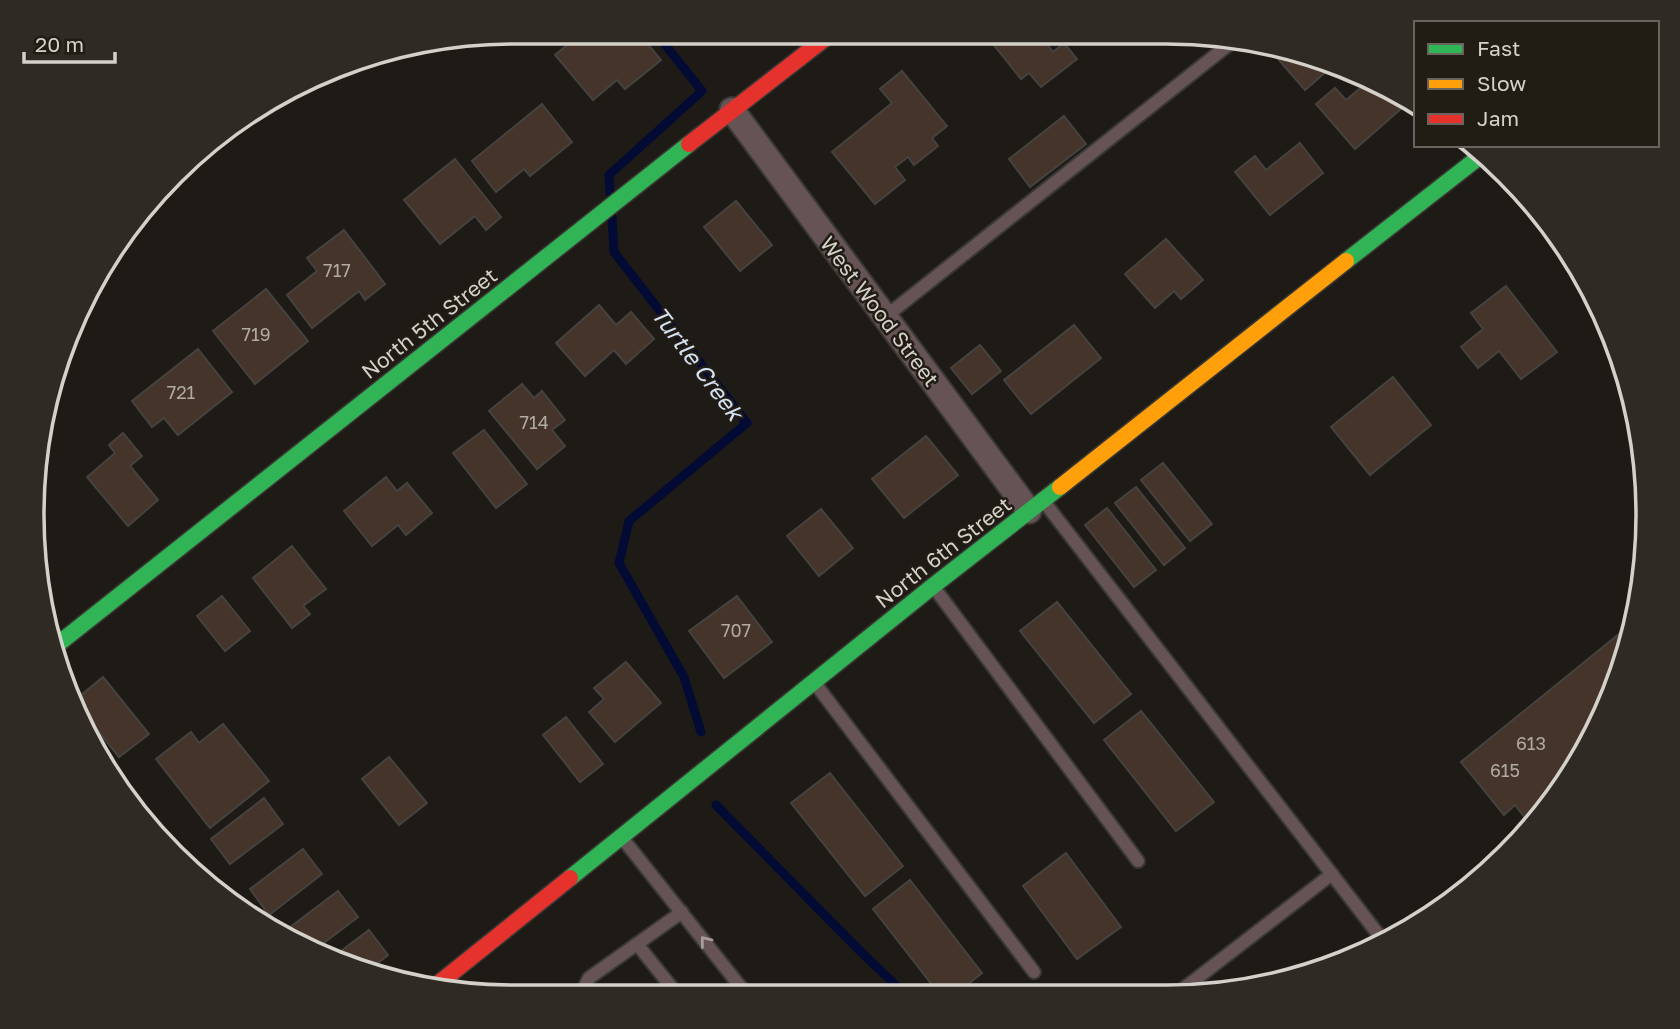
<svg xmlns="http://www.w3.org/2000/svg" width="1680" height="1029" font-family="'Golos Text',sans-serif">
<style>
.lines{fill:none;stroke-linecap:round;stroke-linejoin:round}
.stream{stroke:#030a33;stroke-width:9}
.building{fill:#44342a;stroke:#45423f;stroke-width:2}
.lane-casing{stroke:#3a3835;stroke-width:16}
.street-casing{stroke:#3a3835;stroke-width:28}
.fast-casing{stroke:#3a3835;stroke-width:19}
.slow-casing{stroke:#3a3835;stroke-width:19}
.jam-casing{stroke:#3a3835;stroke-width:19}
.lane{stroke:#655356;stroke-width:12}
.street{stroke:#655356;stroke-width:24}
.fast{stroke:#30b455;stroke-width:16}
.slow{stroke:#ff9f0a;stroke-width:16}
.jam{stroke:#e5322d;stroke-width:16}
.oneway{stroke:#a89f9c}
.labels{text-anchor:middle;dominant-baseline:central;stroke-width:5;stroke-linejoin:round;paint-order:stroke}
.number-label{font-size:18px;fill:#b0aaa3}
.street-label{font-size:21px;fill:#d4d1cb;stroke:#211c14}
.water-label{font-size:23px;font-style:italic;fill:#d5e1f4;stroke:#211c14}
.rim{fill:none;stroke:#d4d1cb;stroke-width:3.5}
</style>
<rect width="100%" height="100%" fill="#1e1b17"/>
<g class="lines">
<g class="stream">
<path d="M 610,193 L 609,175 L 702,91 L 655,32"/>
<path d="M 612,217 L 614,252 L 747,423 L 629,521 L 619,563 L 684,677 L 701,732"/>
<path d="M 716,805 L 860,951 L 906,995"/>
</g>
</g>
<g class="building">
<path d="M 583,32 L 638,32 L 661,60 L 625,89 L 617,80 L 593,100 L 555,55 Z"/>
<path d="M 985,34 L 1040,35 L 1053,52 L 1064,43 L 1077,59 L 1041,87 L 1029,73 L 1021,79 Z"/>
<path d="M 1276,48 L 1335,64 L 1305,90 L 1272,52 Z"/>
<path d="M 902,71 L 947,126 L 932,138 L 938,146 L 914,165 L 908,157 L 895,167 L 905,180 L 875,204 L 832,152 L 892,103 L 880,89 Z"/>
<path d="M 1370,80 L 1409,102 L 1355,149 L 1316,104 L 1335,88 L 1346,100 Z"/>
<path d="M 542,104 L 572,142 L 530,176 L 524,169 L 496,192 L 472,161 Z"/>
<path d="M 1064,116 L 1086,144 L 1030,187 L 1009,159 Z"/>
<path d="M 1300,143 L 1323,173 L 1270,215 L 1235,172 L 1255,156 L 1266,170 Z"/>
<path d="M 455,159 L 501,217 L 486,230 L 475,216 L 440,244 L 404,200 Z"/>
<path d="M 736,201 L 772,245 L 740,271 L 704,227 Z"/>
<path d="M 344,230 L 385,284 L 365,300 L 359,291 L 312,328 L 287,295 L 317,271 L 307,258 Z"/>
<path d="M 1166,239 L 1203,280 L 1181,299 L 1174,291 L 1155,308 L 1125,274 Z"/>
<path d="M 1506,286 L 1557,352 L 1521,379 L 1499,351 L 1478,368 L 1461,347 L 1483,329 L 1471,313 Z"/>
<path d="M 266,289 L 308,341 L 255,384 L 213,331 Z"/>
<path d="M 599,305 L 616,325 L 631,312 L 654,339 L 626,364 L 614,350 L 585,376 L 556,343 Z"/>
<path d="M 1074,325 L 1101,358 L 1031,414 L 1004,380 Z"/>
<path d="M 980,345 L 1001,371 L 972,394 L 951,368 Z"/>
<path d="M 198,349 L 232,392 L 178,435 L 164,418 L 152,427 L 132,401 Z"/>
<path d="M 1393,377 L 1431,425 L 1370,475 L 1331,427 Z"/>
<path d="M 522,384 L 534,398 L 542,391 L 565,420 L 552,430 L 565,446 L 537,469 L 489,411 Z"/>
<path d="M 484,430 L 527,484 L 496,508 L 453,453 Z"/>
<path d="M 123,433 L 142,456 L 130,466 L 158,500 L 128,526 L 87,477 L 115,453 L 109,445 Z"/>
<path d="M 926,436 L 958,475 L 904,518 L 872,479 Z"/>
<path d="M 1163,463 L 1212,524 L 1190,541 L 1141,480 Z"/>
<path d="M 386,477 L 397,491 L 407,483 L 432,513 L 406,535 L 398,525 L 372,546 L 344,511 Z"/>
<path d="M 1136,487 L 1185,548 L 1164,565 L 1115,503 Z"/>
<path d="M 1107,508 L 1156,570 L 1134,587 L 1085,525 Z"/>
<path d="M 821,509 L 853,548 L 819,576 L 787,536 Z"/>
<path d="M 292,546 L 326,589 L 303,606 L 310,614 L 292,628 L 253,578 Z"/>
<path d="M 222,596 L 250,631 L 225,651 L 197,616 Z"/>
<path d="M 737,596 L 772,642 L 724,678 L 689,631 Z"/>
<path d="M 1057,602 L 1131,694 L 1094,723 L 1020,631 Z"/>
<path d="M 1635,621 L 1632,639 L 1599,728 L 1573,769 L 1554,784 L 1560,791 L 1558,794 L 1526,819 L 1515,805 L 1504,815 L 1461,762 Z"/>
<path d="M 626,662 L 661,703 L 615,742 L 589,712 L 604,699 L 594,688 Z"/>
<path d="M 103,677 L 149,734 L 119,757 L 74,701 Z"/>
<path d="M 1141,711 L 1214,802 L 1176,831 L 1104,740 Z"/>
<path d="M 566,717 L 603,764 L 580,782 L 543,735 Z"/>
<path d="M 223,724 L 269,781 L 210,828 L 156,759 L 191,732 L 199,743 Z"/>
<path d="M 389,757 L 427,803 L 399,825 L 362,779 Z"/>
<path d="M 830,773 L 903,866 L 865,896 L 791,803 Z"/>
<path d="M 264,798 L 283,824 L 230,864 L 211,839 Z"/>
<path d="M 1509,844 L 1512,847 L 1484,878 L 1450,902 L 1445,896 Z"/>
<path d="M 303,849 L 322,874 L 269,915 L 250,889 Z"/>
<path d="M 1066,853 L 1121,927 L 1077,959 L 1023,886 Z"/>
<path d="M 910,880 L 982,973 L 954,995 L 940,995 L 873,909 Z"/>
<path d="M 338,891 L 358,917 L 313,951 L 290,938 L 285,931 Z"/>
<path d="M 369,930 L 388,955 L 368,971 L 329,960 Z"/>
</g>
<g class="lines">
<defs>
<g id="lane">
<path d="M 885,317 L 1237,38"/>
<path d="M 1045,503 L 1385,943"/>
<path d="M 933,586 L 1138,861"/>
<path d="M 814,682 L 1034,972"/>
<path d="M 623,839 L 747,995"/>
<path d="M 637,944 L 677,994"/>
<path d="M 581,994 L 589,978 L 682,912"/>
<path d="M 1174,996 L 1332,874"/>
</g>
<path id="street" d="M 732,110 L 1029,511"/>
<g id="fast">
<path d="M 1346,261 L 1483,154"/>
<path d="M 53,648 L 689,144"/>
<path d="M 570,878 L 933,586 L 1060,487"/>
</g>
<path id="slow" d="M 1060,487 L 1346,261"/>
<g id="jam">
<path d="M 689,144 L 832,33"/>
<path d="M 433,988 L 570,878"/>
</g>
</defs>
<use href="#lane" class="lane-casing"/>
<use href="#street" class="street-casing"/>
<use href="#fast" class="fast-casing"/>
<use href="#slow" class="slow-casing"/>
<use href="#jam" class="jam-casing"/>
<use href="#lane" class="lane"/>
<use href="#street" class="street"/>
<use href="#fast" class="fast"/>
<use href="#slow" class="slow"/>
<use href="#jam" class="jam"/>
</g>
<defs><path id="oneway-chevron" d="M-2-3.5L2.5 0L-2 3.5" fill="none" stroke-width="1.6" stroke-linecap="round" stroke-linejoin="round" transform="scale(1.75)"/></defs>
<use class="oneway" href="#oneway-chevron" transform="translate(705 941) rotate(-128)"/>
<g class="labels">
<g class="number-label">
<text x="337" y="270">717</text>
<text x="256" y="334">719</text>
<text x="181" y="392">721</text>
<text x="534" y="422">714</text>
<text x="736" y="630">707</text>
<text x="1531" y="743">613</text>
<text x="1505" y="770">615</text>
</g>
<g class="street-label">
<text transform="translate(880 311) rotate(53)">West Wood Street</text>
<text transform="translate(429 323) rotate(-38)">North 5th Street</text>
<text transform="translate(943 552) rotate(-38)">North 6th Street</text>
</g>
<g class="water-label">
<text transform="translate(698 363) rotate(53)">Turtle Creek</text>
</g>
</g>
<path d="M0 0H1680V1029H0ZM514 44H1166A470 470 0 0 1 1636 514V515A470 470 0 0 1 1166 985H514A470 470 0 0 1 44 515V514A470 470 0 0 1 514 44Z" fill="#2f2a23" fill-rule="evenodd"/>
<path class="rim" d="M514 44H1166A470 470 0 0 1 1636 514V515A470 470 0 0 1 1166 985H514A470 470 0 0 1 44 515V514A470 470 0 0 1 514 44Z"/>
<rect x="1414" y="21" width="245" height="126" fill="#211c14" stroke="#69645d" stroke-width="2"/>
<rect x="1428" y="44" width="35" height="10" fill="#30b455" stroke="#69645d" stroke-width="2"/>
<text x="1477" y="56" font-size="21" fill="#d4d1cb">Fast</text>
<rect x="1428" y="79" width="35" height="10" fill="#ff9f0a" stroke="#69645d" stroke-width="2"/>
<text x="1477" y="91" font-size="21" fill="#d4d1cb">Slow</text>
<rect x="1428" y="114" width="35" height="10" fill="#e5322d" stroke="#69645d" stroke-width="2"/>
<text x="1477" y="126" font-size="21" fill="#d4d1cb">Jam</text>
<path d="M24 52v10h91v-10" fill="none" stroke="#d4d1cb" stroke-width="3.5"/>
<text x="35" y="52" font-size="21" fill="#d4d1cb" stroke="#211c14" stroke-width="5" paint-order="stroke">20 m</text>
</svg>
